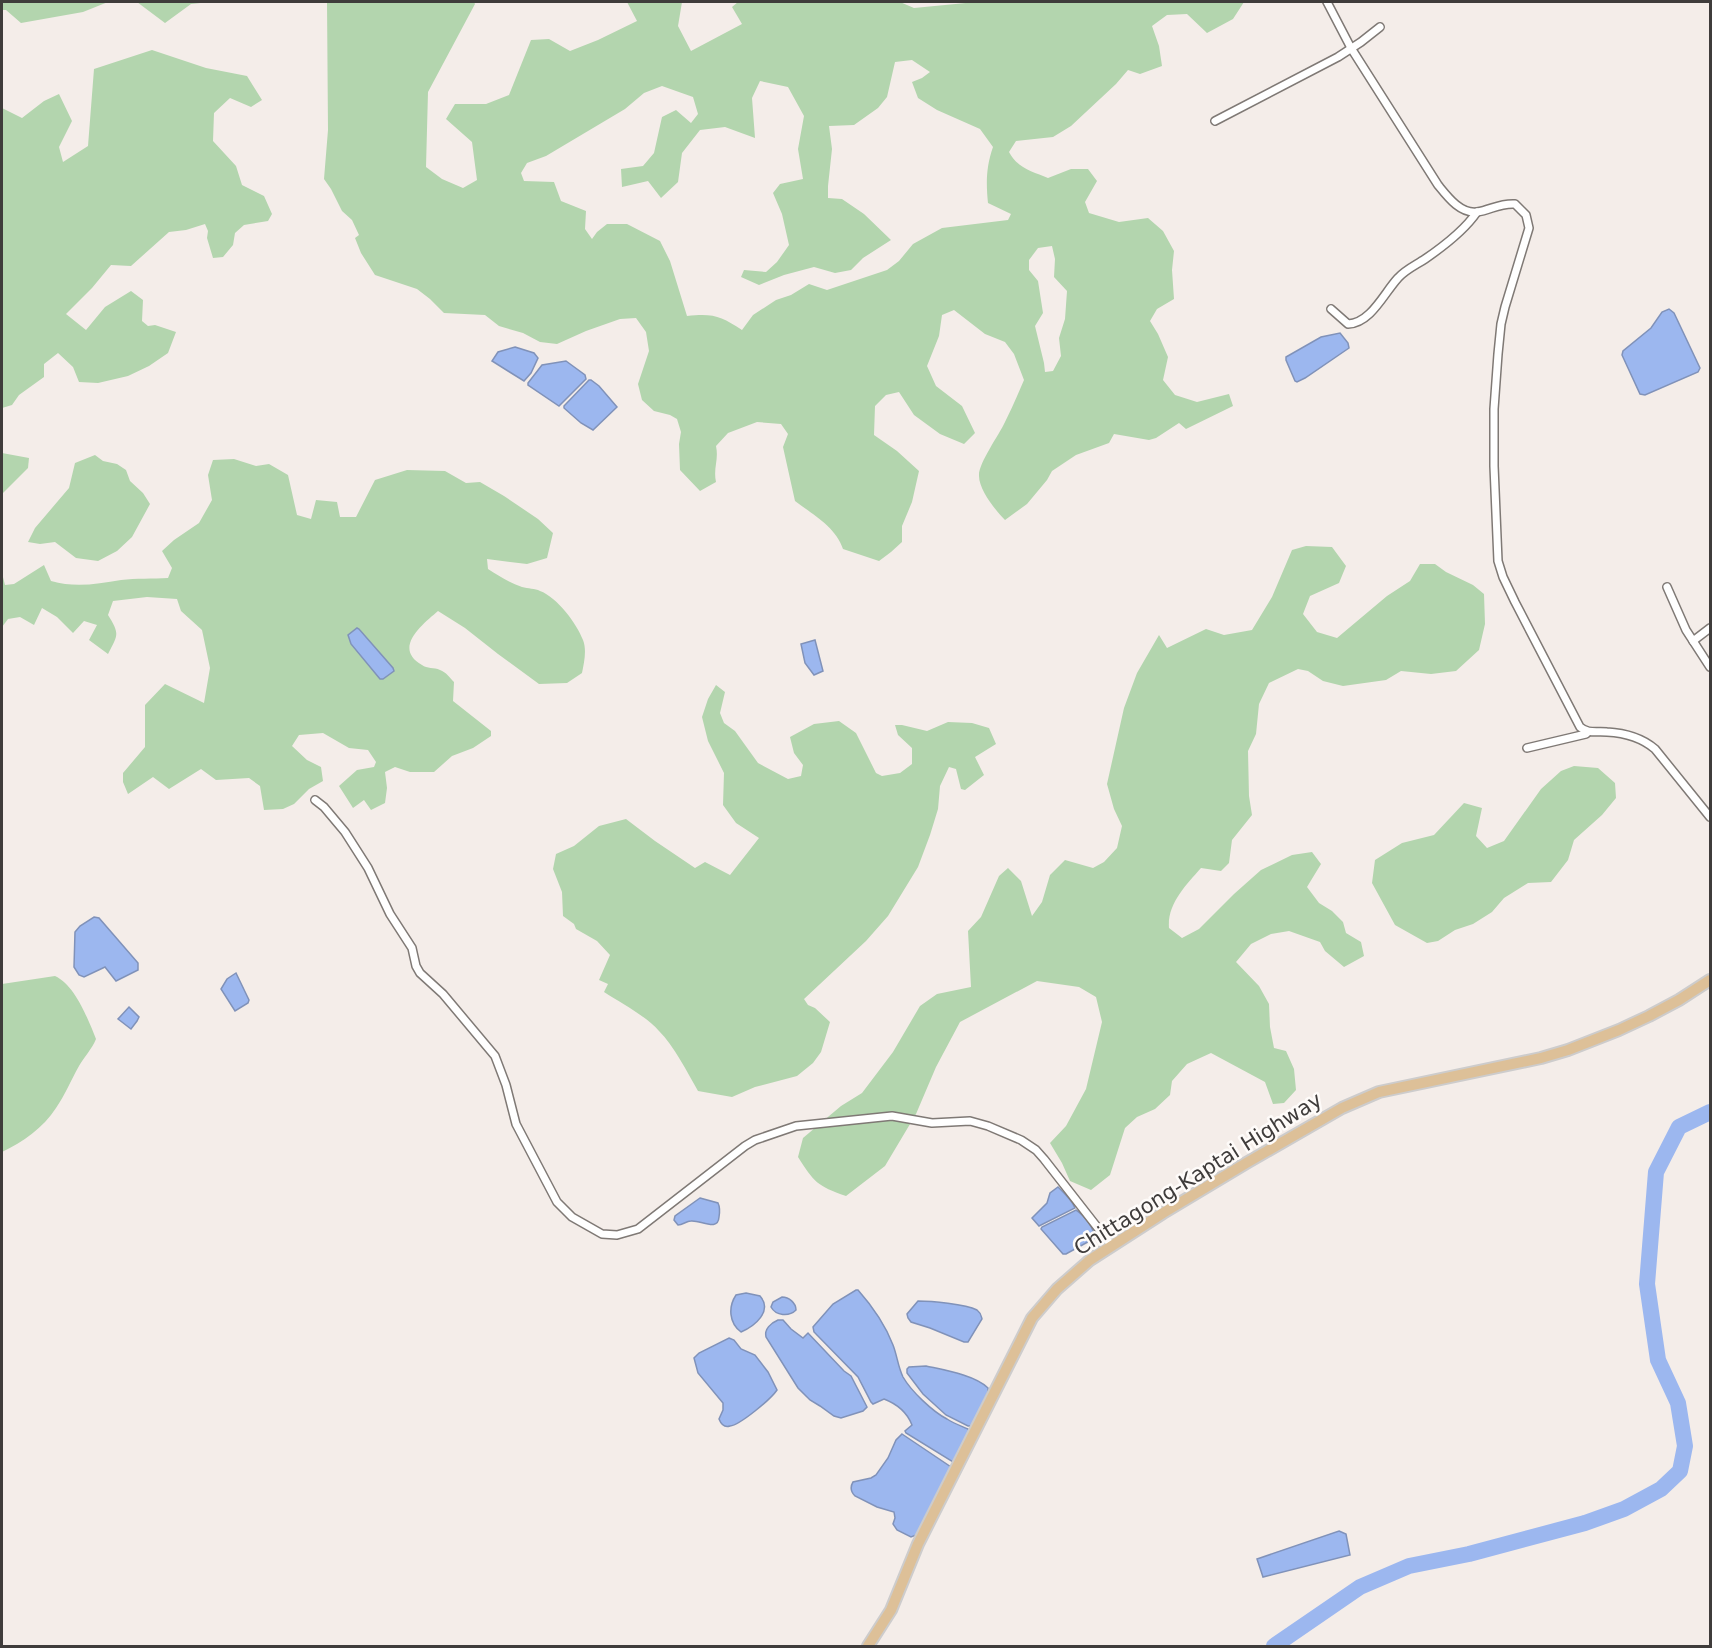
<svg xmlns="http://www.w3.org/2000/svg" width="1712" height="1648" font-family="'DejaVu Sans',sans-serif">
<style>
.green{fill:#b3d5ae;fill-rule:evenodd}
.water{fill:#9cb7ef;stroke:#8092b9;stroke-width:1.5}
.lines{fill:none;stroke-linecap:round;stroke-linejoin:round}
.river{stroke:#9cb7ef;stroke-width:16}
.street-casing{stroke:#7f7975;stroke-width:10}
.primary-casing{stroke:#cdcccc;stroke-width:14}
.street{stroke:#fff;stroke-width:7}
.primary{stroke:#ddc098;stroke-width:10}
.labels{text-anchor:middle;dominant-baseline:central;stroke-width:5;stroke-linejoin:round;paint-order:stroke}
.street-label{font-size:21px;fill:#3f3c3b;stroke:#fefbf9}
</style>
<rect width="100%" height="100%" fill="#f4ede9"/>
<g class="green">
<path d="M 2,2 L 108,2 L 83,12 L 21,23 L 6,10 L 2,10 Z"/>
<path d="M 137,2 L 210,2 L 191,4 L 165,23 Z"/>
<path d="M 327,2 L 474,2 L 475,4 L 428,92 L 426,167 L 442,179 L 463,188 L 477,180 L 472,142 L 446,119 L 455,104 L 486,104 L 509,95 L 531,40 L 549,39 L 570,51 L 598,40 L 637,21 L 627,2 L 682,2 L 678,26 L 691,51 L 742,24 L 732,7 L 738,2 L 900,2 L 914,8 L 976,2 L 1244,2 L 1233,19 L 1207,33 L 1187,14 L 1167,15 L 1152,26 L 1159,46 L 1162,66 L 1140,74 L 1128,70 L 1116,84 L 1071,126 L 1053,137 L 1016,141 L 1009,152 C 1017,168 1033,172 1048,178 L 1071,169 L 1088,169 L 1097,181 L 1085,202 L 1089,213 L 1119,222 L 1148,218 L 1163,231 L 1174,251 L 1172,270 L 1174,299 L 1157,309 L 1150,321 L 1158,334 L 1168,357 L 1163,380 L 1175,395 L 1197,402 L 1229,394 L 1233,406 L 1186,429 L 1179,423 L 1156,438 L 1149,440 L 1114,434 L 1109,443 L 1076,455 L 1052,471 L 1047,480 L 1027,504 L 1005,520 C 996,511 979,490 979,476 C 978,464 999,435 1005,422 C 1012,408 1018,394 1024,380 L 1014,354 L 1005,342 L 985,334 L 954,310 L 942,315 L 939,336 L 927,366 L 936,386 L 962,406 L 975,433 L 964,444 L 940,434 L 914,415 L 899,392 L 886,395 L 875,406 L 874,435 L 897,451 L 919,471 L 912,502 L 902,526 L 902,542 L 891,552 L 879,561 L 843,549 C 836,527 812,514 795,501 L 783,447 L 788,434 L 781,424 L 757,422 L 728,433 L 716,446 C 719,460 713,468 716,482 L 700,491 L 680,470 L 679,444 L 681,432 L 677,419 L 670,415 L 654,411 L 642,400 L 638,384 L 649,351 L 646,332 L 636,318 L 620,319 L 586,331 L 557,344 L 540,342 L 523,333 L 499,326 L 485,315 L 444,313 L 430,299 L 417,289 L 375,275 L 361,253 L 355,238 L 359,235 L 352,220 L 342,211 L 331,189 L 324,179 L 328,130 ZM 912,60 L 930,72 L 922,78 L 912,82 L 918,98 L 937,110 L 980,129 L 993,147 C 986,167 986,183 988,203 L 1011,214 L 1008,220 L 942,228 L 913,244 L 899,261 L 887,270 L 827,290 L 809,284 L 791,295 L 776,300 L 753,315 L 742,330 C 721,316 713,313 687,316 L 670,261 L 660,241 L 627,224 L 607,224 L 597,232 L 592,239 L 585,229 L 586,211 L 561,201 L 554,182 L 524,181 L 521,173 L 527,163 L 546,156 L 625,109 L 644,93 L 662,86 L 693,97 L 698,114 L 691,123 L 676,110 L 662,117 L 654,153 L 643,166 L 621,169 L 622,187 L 648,181 L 661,198 L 678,182 L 682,153 L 700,130 L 725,127 L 755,138 L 752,98 L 760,81 L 788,87 L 804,116 L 798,149 L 803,179 L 780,184 L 773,193 L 782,214 L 789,245 L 777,262 L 766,272 L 744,270 L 741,277 L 759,285 L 784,275 L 814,267 L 835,273 L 851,270 L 863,258 L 891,240 L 864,214 L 842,199 L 828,198 L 828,186 L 832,149 L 829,126 L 854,125 L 878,108 L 887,97 L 895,62 ZM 1052,246 L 1055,259 L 1054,277 L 1067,291 L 1065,319 L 1059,338 L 1061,356 L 1053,371 L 1045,372 L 1044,363 L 1035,326 L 1043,313 L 1038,281 L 1029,270 L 1029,260 L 1038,248 Z"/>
<path d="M 152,50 L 206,68 L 247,76 L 262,100 L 251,107 L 230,98 L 214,113 L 213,141 L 236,166 L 242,185 L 264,196 L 272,214 L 268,221 L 244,225 L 235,233 L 233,245 L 223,257 L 213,258 L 207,238 L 208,231 L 205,224 L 186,230 L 169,232 L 131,266 L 111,265 L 92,288 L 66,314 L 86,330 L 105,307 L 131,291 L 143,300 L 142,321 L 148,326 L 155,325 L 176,332 L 168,353 L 149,366 L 128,376 L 98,383 L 79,382 L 73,367 L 58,353 L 44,364 L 44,377 L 19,395 L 12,405 L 2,408 L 2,108 L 22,118 L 44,101 L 59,94 L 72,121 L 59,147 L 63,162 L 88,146 L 94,69 Z"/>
<path d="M 2,453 L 29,458 L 28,468 L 2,494 Z"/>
<path d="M 95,455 L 103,461 L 117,464 L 126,470 L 130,481 L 143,493 L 150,504 L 132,537 L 117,551 L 98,561 L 76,558 L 55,542 L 40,544 L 28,542 L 35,528 L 69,488 L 75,463 Z"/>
<path d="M 234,459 L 256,466 L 269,464 L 288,475 L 297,515 L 311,519 L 316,500 L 337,502 L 340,517 L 356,517 L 375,480 L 407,470 L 445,471 L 466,483 L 480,482 L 504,496 L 538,519 L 553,533 L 547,558 L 527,564 L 487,559 L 488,569 C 499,576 510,583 522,587 C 528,589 535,588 540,591 C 557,597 577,624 583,640 C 587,650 584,663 582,673 L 567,683 L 539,684 L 498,654 L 465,628 L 438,611 C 423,624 392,648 422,665 C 427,669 434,667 440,670 C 446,672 450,678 454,682 L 453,701 L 491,731 L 491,736 L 473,748 L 452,756 L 434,772 L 410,772 L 395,767 L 385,772 L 387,788 L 385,803 L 371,810 L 364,800 L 353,808 L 339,786 L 357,770 L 374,767 L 376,762 L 368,750 L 349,748 L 323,733 L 299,735 L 292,746 L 307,760 L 321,767 L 323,781 L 309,789 L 294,804 L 283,809 L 264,810 L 260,786 L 249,778 L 216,780 L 201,769 L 169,789 L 153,777 L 128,794 L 123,782 L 123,773 L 145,747 L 145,705 L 165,684 L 204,703 L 210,668 L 202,630 L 181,611 L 177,599 L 147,597 L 113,601 L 108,615 C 120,634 118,635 108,654 L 89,640 L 97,625 L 84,621 L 73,633 L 57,617 L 42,608 L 34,625 L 20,617 L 8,619 L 2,627 L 2,573 L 5,585 L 14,584 L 44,565 L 51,581 C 75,588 97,584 121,580 C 136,578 153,579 168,578 L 172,568 L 162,551 L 174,540 L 199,523 L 212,500 L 208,475 L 213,460 Z"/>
<path d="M 1306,546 L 1332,547 L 1346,566 L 1339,583 L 1310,596 L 1303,614 L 1317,632 L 1337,638 L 1387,596 L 1410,581 L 1420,564 L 1435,564 L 1446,572 L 1473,585 L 1484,594 L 1485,624 L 1479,650 L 1456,671 L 1431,674 L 1401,671 L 1386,680 L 1343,686 L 1323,681 L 1308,671 L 1298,669 L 1269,683 L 1259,704 L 1256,734 L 1248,751 L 1249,796 L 1252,815 L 1232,840 L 1229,863 L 1221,871 L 1201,868 C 1186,885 1167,904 1169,928 L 1182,938 L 1199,929 L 1234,894 L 1261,870 L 1292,855 L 1312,852 L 1321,864 L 1307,887 L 1319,903 L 1332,911 L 1343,922 L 1346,933 L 1361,942 L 1364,956 L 1344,967 L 1325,951 L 1320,942 L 1289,931 L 1271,934 L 1251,944 L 1236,962 L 1259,986 L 1269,1004 L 1270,1027 L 1274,1048 L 1286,1051 L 1294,1069 L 1296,1090 L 1284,1103 L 1273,1104 L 1265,1082 L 1211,1053 L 1187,1064 L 1172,1081 L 1170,1095 L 1155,1109 L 1137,1117 L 1125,1128 L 1110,1175 L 1091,1190 L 1070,1181 L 1062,1163 L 1050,1143 L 1066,1126 L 1086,1089 L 1102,1022 L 1096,997 L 1079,987 L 1037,981 L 960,1022 L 936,1067 L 916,1114 L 885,1166 L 846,1196 C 817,1186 814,1182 798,1157 L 803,1138 L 841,1106 L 862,1093 L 893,1052 L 920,1006 L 937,994 L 971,987 L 968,931 L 981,917 L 999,876 L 1008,868 L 1021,881 L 1032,916 L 1042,902 L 1050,875 L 1065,860 L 1093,868 L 1104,862 L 1117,848 L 1122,826 L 1114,809 L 1107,784 L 1124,708 L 1137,673 L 1159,635 L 1167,648 L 1206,629 L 1224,635 L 1252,630 L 1272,597 L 1292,550 Z"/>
<path d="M 716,685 L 725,692 L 720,713 L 724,723 L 735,731 L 758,763 L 788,779 L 801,776 L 803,765 L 794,753 L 790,737 L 814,724 L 839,721 L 856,733 L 876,773 L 882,776 L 900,773 L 912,764 L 912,748 L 898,735 L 895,725 L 902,725 L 927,731 L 948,722 L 972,723 L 989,728 L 996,744 L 975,757 L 984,775 L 965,790 L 961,789 L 956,769 L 949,767 L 940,786 L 938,809 L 930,835 L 918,867 L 888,916 L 866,941 L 804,999 L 808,1005 L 815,1008 L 830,1022 L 821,1052 L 813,1063 L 797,1076 L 755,1087 L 732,1097 L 698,1091 C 687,1072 674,1046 659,1031 C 646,1016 621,1003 604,992 L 608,984 L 599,980 L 610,955 L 597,941 L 576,929 L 574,924 L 563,916 L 562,892 L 553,869 L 556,854 L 574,846 L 599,826 L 626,819 L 655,841 L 695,868 L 705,862 L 730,875 L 759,838 L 736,823 L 723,805 L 724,773 L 708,741 L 702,717 L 708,699 Z"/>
<path d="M 1574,766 L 1598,768 L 1615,783 L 1616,798 L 1602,815 L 1574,840 L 1568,860 L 1551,882 L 1528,883 L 1504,898 L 1492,912 L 1473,924 L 1455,930 L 1438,941 L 1427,943 L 1395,925 L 1372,883 L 1375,860 L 1402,843 L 1434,835 L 1464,803 L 1482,808 L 1476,836 L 1487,848 L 1504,841 L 1541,789 L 1561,771 Z"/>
<path d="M 55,976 C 75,985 88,1019 96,1039 C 92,1049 84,1057 79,1066 C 71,1080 65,1095 56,1108 C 43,1128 23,1142 2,1152 L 2,984 Z"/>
</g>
<g class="water">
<path d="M 1669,309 L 1674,313 L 1700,368 L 1698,372 L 1645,395 L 1640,394 L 1622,355 L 1623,351 L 1651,328 L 1662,312 Z"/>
<path d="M 1340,333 L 1348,343 L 1349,348 L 1305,378 L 1297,382 L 1295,381 L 1286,360 L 1286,357 L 1321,337 Z"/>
<path d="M 515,347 L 534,353 L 538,358 L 531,373 L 524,381 L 492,361 L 498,352 Z"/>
<path d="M 566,361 L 585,375 L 586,379 L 559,406 L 528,385 L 528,383 L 542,365 Z"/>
<path d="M 589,380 L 591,380 L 599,386 L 617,407 L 593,430 L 581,423 L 564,408 L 564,406 Z"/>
<path d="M 357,628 L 359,629 L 393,668 L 394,671 L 383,679 L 380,679 L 351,644 L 348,635 Z"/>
<path d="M 815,640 L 823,671 L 814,675 L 805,663 L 801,644 Z"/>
<path d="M 94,917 L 99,918 L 138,963 L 138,970 L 116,981 L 105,967 L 84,977 L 79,975 L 74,967 L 75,932 L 80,926 Z"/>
<path d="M 236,973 L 249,1000 L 248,1003 L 235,1011 L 221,989 L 227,979 Z"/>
<path d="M 129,1007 L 139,1017 L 137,1021 L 131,1029 L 118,1019 Z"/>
<path d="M 1058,1187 C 1064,1193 1072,1200 1075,1208 L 1039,1226 L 1032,1218 L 1047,1203 L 1050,1193 Z"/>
<path d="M 700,1198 L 718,1203 C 720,1207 720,1211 719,1217 C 718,1232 701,1220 691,1221 C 686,1221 683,1225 678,1225 L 674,1220 L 675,1216 Z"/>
<path d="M 1076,1210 C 1084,1215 1094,1228 1095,1238 L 1066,1254 L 1063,1254 L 1041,1229 L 1042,1227 Z"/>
<path d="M 856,1290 L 858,1290 C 873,1307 885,1324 893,1345 C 897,1355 898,1367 903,1377 C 911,1391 933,1412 947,1419 C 953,1423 961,1426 968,1429 L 970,1432 L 955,1461 L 953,1462 L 906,1433 L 905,1431 L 912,1425 C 907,1412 897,1404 884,1399 L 873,1404 L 871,1402 L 858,1377 L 814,1332 L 813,1327 L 833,1304 Z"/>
<path d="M 746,1293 L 760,1296 C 773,1311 755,1326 741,1332 C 729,1323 728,1307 736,1295 Z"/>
<path d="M 782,1297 C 789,1297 796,1303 796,1310 C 789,1317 776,1316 771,1307 L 773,1302 Z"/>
<path d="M 918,1301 C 931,1301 965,1304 977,1310 C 981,1313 981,1315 982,1319 L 968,1342 L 964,1342 L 930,1328 L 911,1322 L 908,1318 L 907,1314 Z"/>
<path d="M 778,1320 L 783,1320 L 791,1329 L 803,1338 L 808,1333 L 844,1371 L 851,1376 L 867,1407 L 863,1411 L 841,1418 L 834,1416 L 820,1406 L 810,1400 L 798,1388 L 766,1337 C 764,1329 771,1323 778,1320 Z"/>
<path d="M 729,1338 L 734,1340 L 741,1349 L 755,1355 L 768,1372 L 777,1390 C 771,1399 740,1425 730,1426 C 724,1428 721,1424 719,1419 L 723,1410 L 723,1403 L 698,1373 L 694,1358 L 699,1353 Z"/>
<path d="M 926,1366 C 944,1370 975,1375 988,1388 L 988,1392 L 972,1426 L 968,1426 L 946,1415 L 923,1394 L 907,1373 L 907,1369 L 909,1367 Z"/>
<path d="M 902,1434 L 951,1467 L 919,1534 L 911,1537 L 897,1530 L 893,1524 L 895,1518 L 894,1512 L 877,1507 L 855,1496 C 851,1492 850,1487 853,1482 L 871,1478 L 876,1475 L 888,1458 L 896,1440 Z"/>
<path d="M 1339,1531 L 1346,1534 L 1350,1555 L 1263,1577 L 1257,1559 Z"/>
</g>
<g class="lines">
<path class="river" d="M 1274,1646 L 1360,1587 L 1409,1566 L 1469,1554 L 1585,1523 L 1624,1509 L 1661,1489 L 1680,1471 L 1685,1446 L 1678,1403 L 1658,1360 L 1647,1284 L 1656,1172 L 1679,1127 L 1710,1112"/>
<defs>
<g id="street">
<path d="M 1327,2 L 1351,48 L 1438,185 C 1447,196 1460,214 1477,212 C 1491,210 1499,203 1515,204 L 1526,215 L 1529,228 L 1505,307 L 1501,324 L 1498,354 L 1494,409 L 1494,466 L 1498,561 L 1503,577 L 1515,602 L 1580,727 C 1588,734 1596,731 1607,732 C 1625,733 1641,737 1655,749 L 1710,817"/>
<path d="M 1215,121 L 1338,57 L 1361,42 L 1380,27"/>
<path d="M 1331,309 L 1348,324 C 1371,323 1384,293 1398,278 C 1405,270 1416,265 1425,259 C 1444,246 1464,231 1477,212"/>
<path d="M 1667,587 L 1686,630 L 1710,667"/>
<path d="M 1693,641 L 1710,628"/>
<path d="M 1527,748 L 1586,734 L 1588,732"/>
<path d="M 315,800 L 324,807 L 345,832 L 368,868 L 390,914 L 412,948 L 416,966 L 420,973 L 443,994 L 495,1056 L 506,1085 L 516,1124 L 557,1202 L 572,1217 L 602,1234 L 617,1235 L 638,1229 L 745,1146 L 755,1140 L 796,1126 L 892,1116 L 932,1123 L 970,1121 L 988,1126 L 1021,1140 L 1036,1150 L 1044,1159 L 1112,1246"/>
</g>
<path id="primary" d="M 868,1646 L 891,1610 L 918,1544 L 1032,1318 L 1057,1289 L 1090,1260 L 1163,1213 L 1248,1162 L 1342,1108 L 1379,1092 L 1541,1058 L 1568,1050 L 1619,1030 L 1649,1016 L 1679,1000 L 1710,980"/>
</defs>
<use href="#street" class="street-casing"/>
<use href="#primary" class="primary-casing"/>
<use href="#street" class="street"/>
<use href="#primary" class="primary"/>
</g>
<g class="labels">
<g class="street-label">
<text transform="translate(1198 1174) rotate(-32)">Chittagong-Kaptai Highway</text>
</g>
</g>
<rect width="1712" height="1648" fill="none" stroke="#3f3c3b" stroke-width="6"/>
</svg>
